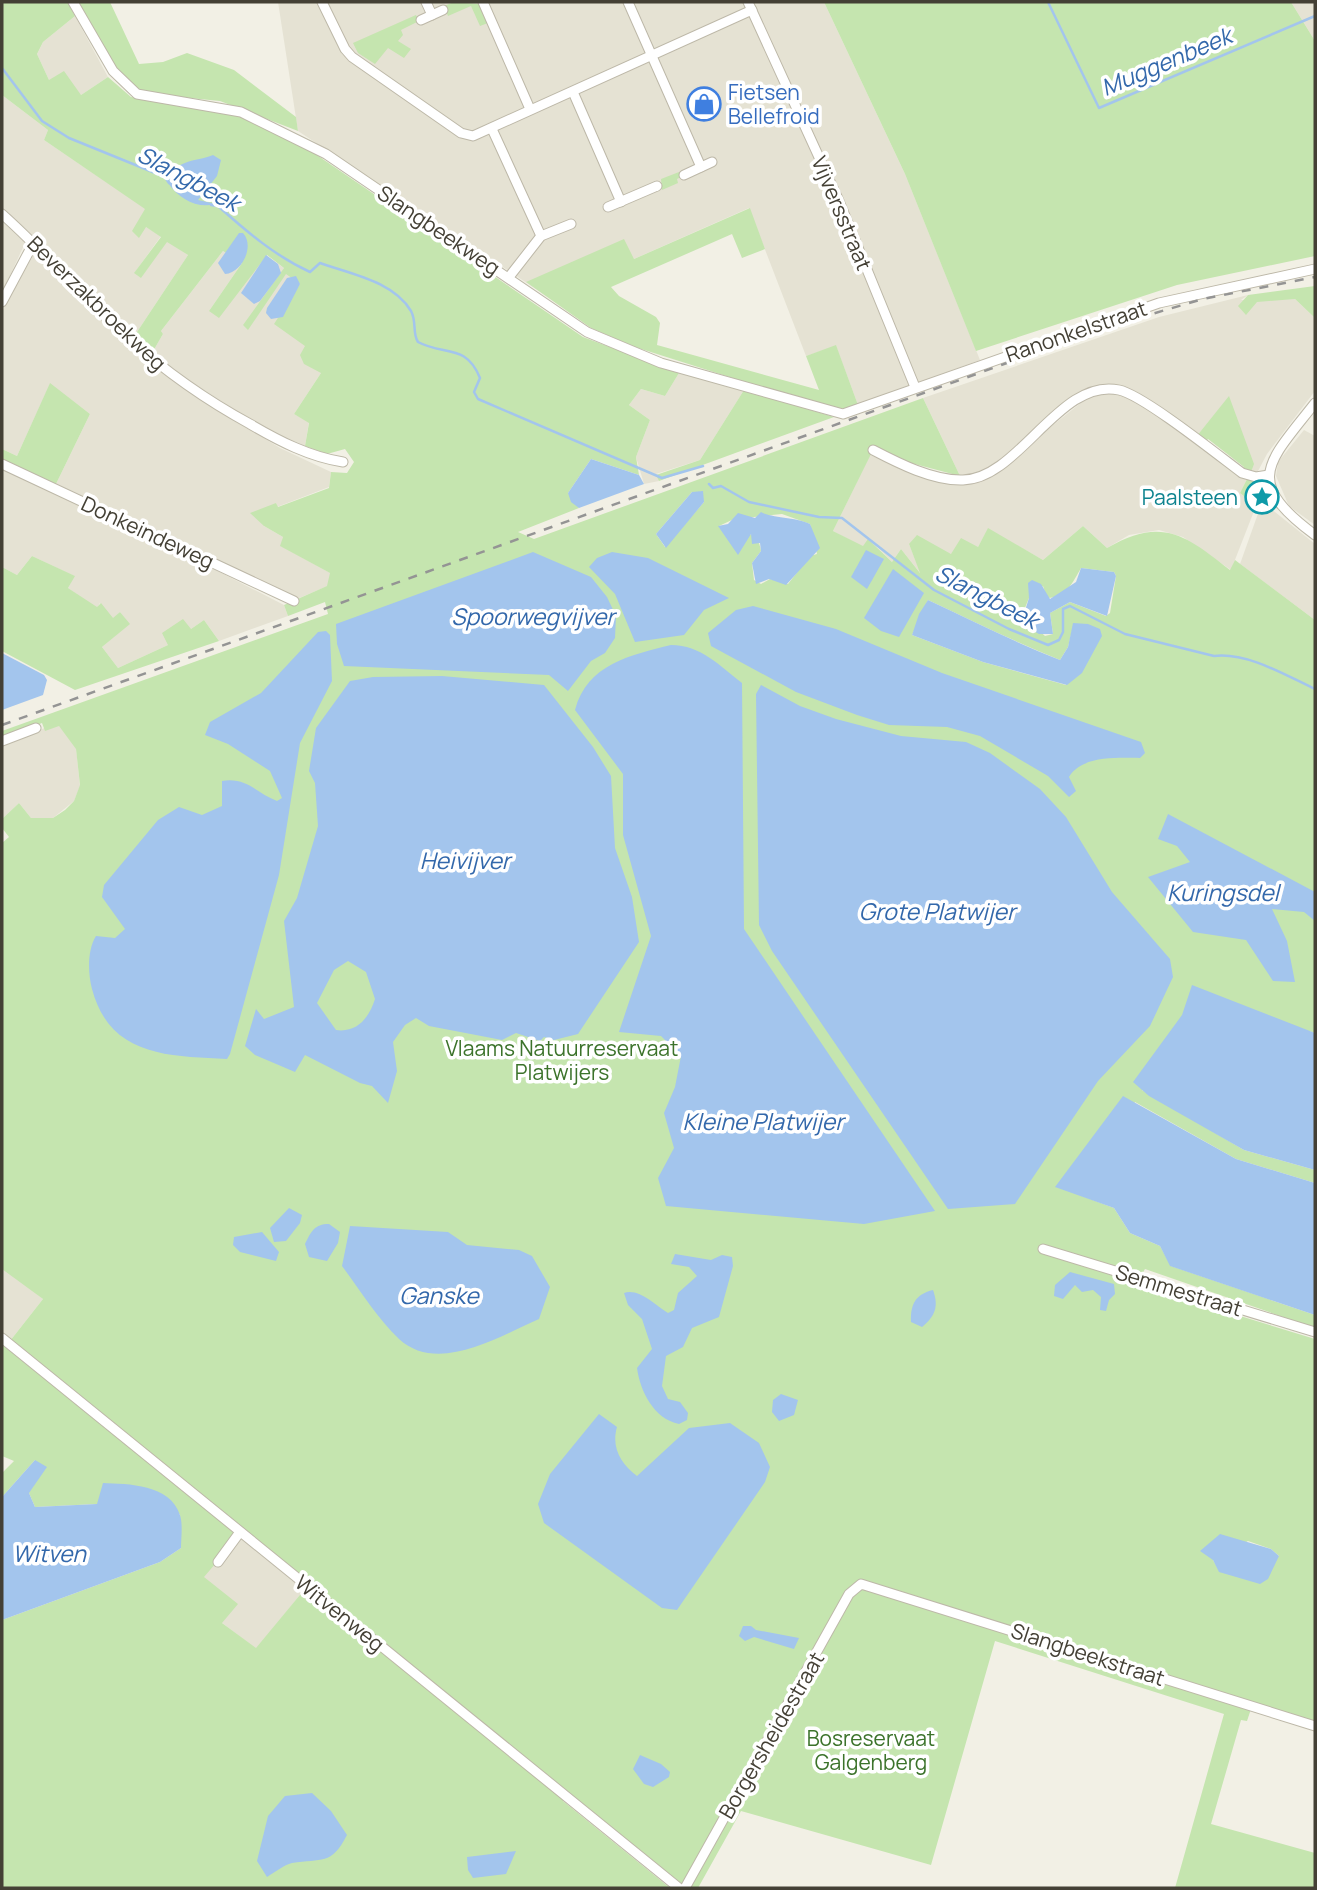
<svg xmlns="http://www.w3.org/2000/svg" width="1317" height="1890" font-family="Manrope,sans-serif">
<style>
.residential{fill:#e5e2d3}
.green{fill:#c5e5af;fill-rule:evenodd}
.water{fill:#a3c5ed;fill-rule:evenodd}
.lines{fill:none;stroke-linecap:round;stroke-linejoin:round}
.stream{stroke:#a3c5ed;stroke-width:2.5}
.street-casing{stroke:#bdb8a8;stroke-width:11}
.street{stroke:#fff;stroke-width:9}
.rail{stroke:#949494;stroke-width:2.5;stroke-dasharray:9 9;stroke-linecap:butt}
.labels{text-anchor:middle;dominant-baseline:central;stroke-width:7;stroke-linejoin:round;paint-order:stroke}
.shop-label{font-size:21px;fill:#366cbe;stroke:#fff;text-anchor:start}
.street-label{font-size:21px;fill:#444035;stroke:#fff}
.culture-label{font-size:21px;fill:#0d838f;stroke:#fff;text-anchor:end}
.park-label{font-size:21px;fill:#3c732b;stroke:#fff}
.water-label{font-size:23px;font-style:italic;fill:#3368ab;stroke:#fff}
</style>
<rect width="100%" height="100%" fill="#f2f0e5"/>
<g class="residential">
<path d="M 278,2 L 824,2 L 905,174 L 980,360 L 858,405 L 836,346 L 806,356 L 749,208 L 548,297 L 298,131 Z"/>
<path d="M 1291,2 L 1315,2 L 1315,41 Z"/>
<path d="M 75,16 L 108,77 L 81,95 L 49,80 L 37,54 L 43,42 Z"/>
<path d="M 2,95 L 48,130 L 44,140 L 146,209 L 146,227 L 161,236 L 135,272 L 141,277 L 167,241 L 188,255 L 133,338 L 35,237 L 2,208 Z"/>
<path d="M 2,219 L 25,243 L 2,293 Z"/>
<path d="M 223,251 L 242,263 L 209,311 L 266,255 L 284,268 L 248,329 L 286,273 L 300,284 L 305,346 L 321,373 L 294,414 L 309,422 L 305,446 L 260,426 L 193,383 L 152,353 L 163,334 L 161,331 Z"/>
<path d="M 34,254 L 40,254 L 140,355 L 186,390 L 280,448 L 331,472 L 329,487 L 277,507 L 276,503 L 264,526 L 283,537 L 281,546 L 334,575 L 330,585 L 297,599 L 55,486 L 90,414 L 50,384 L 17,456 L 2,449 L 2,311 Z"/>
<path d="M 1248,295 L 1241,300 L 1295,299 L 1315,318 L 1315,391 L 1267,454 L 1257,473 L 1251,472 L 1229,397 L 1196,437 L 1130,390 L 1104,386 L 1061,408 L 992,467 L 972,476 L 960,476 L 923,398 L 1159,317 Z"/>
<path d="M 679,373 L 744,390 L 700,460 L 656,474 L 659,481 L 644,484 L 636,457 L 650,420 L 629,405 L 641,389 L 665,396 Z"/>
<path d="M 1115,392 L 1138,402 L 1247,479 L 1240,493 L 1256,506 L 1231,570 L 1183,537 L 1159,530 L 1129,535 L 1107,548 L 1083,526 L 1043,560 L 988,529 L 978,547 L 951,554 L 909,544 L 921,574 L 901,549 L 892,562 L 869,539 L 863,547 L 833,531 L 870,455 L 904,469 L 969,482 L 1014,456 L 1087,398 Z"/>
<path d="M 1304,430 L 1315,436 L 1315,525 L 1289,506 L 1276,476 L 1278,462 Z"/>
<path d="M 2,468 L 206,565 L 284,605 L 288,616 L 219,641 L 204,620 L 168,645 L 118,668 L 102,647 L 129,624 L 120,612 L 113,619 L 100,603 L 97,608 L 68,588 L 74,576 L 32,556 L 17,575 L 2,567 Z"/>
<path d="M 1265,504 L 1315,544 L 1315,620 L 1240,564 L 1260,508 Z"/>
<path d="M 57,723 L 76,748 L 80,786 L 74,801 L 53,818 L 31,818 L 19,803 L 2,819 L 2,745 Z"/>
<path d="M 3,1267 L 43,1299 L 10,1341 L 2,1334 Z"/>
<path d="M 235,1533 L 304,1590 L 256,1649 L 221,1622 L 203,1577 L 234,1542 Z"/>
</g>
<g class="green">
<path d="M 2,2 L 68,2 L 75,16 L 43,42 L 37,54 L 49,80 L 64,71 L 81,95 L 108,77 L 131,97 L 242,115 L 308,149 L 583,337 L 679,373 L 665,396 L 641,389 L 629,405 L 650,420 L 636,457 L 639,475 L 591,459 L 568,493 L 579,508 L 518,532 L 534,539 L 923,398 L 960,476 L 907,462 L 874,448 L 833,531 L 863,546 L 868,539 L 892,562 L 901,549 L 920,573 L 909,544 L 917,535 L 951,554 L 961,538 L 978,547 L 988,528 L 1043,560 L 1083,526 L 1107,548 C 1161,516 1186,535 1230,570 L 1235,560 L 1315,620 L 1315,1033 L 1309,1031 L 1142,1090 L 1244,1150 L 1315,1170 L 1315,1183 L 1236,1159 L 1135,1102 L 1082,1196 L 1114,1208 L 1130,1233 L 1160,1246 L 1171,1266 L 1315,1315 L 1315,1328 L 1145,1269 L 1136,1284 L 1315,1339 L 1315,1721 L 1253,1703 L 1247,1721 L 1241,1720 L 1211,1824 L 1315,1853 L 1315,1888 L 1175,1888 L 1224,1714 L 995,1641 L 931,1865 L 741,1811 L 698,1888 L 688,1888 L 566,1797 L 563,1801 L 670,1888 L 2,1888 L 2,1620 L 160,1562 L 181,1548 L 180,1514 L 97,1504 L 35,1507 L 29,1493 L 35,1460 L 2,1497 L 2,1473 L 14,1461 L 2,1456 L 2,1344 L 235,1533 L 234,1542 L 204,1577 L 238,1604 L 222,1623 L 256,1648 L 304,1590 L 379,1651 L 386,1644 L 10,1341 L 43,1299 L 2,1269 L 2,843 L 9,837 L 2,828 L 2,819 L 19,803 L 31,818 L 53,818 L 65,810 L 74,801 L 80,785 L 76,749 L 59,726 L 45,731 L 42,723 L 2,739 L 2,731 L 328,614 L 325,602 L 288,616 L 284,605 L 327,586 L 330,573 L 280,546 L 283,537 L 264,526 L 250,513 L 276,503 L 278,507 L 329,488 L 331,472 L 347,473 L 354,462 L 345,449 L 327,454 L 305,446 L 309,423 L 294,414 L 321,373 L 304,364 L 300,355 L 305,346 L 274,324 L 300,284 L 286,274 L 248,330 L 243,325 L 284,268 L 267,255 L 219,318 L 209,311 L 242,263 L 223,251 L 161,331 L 163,334 L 152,353 L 133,338 L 188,255 L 167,242 L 141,278 L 134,273 L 161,237 L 146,227 L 139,238 L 132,231 L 145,209 L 44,140 L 48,130 L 2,95 ZM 692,492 L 704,502 L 665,547 L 656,534 ZM 782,514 L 810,524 L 817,554 L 810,556 L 788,584 L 770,579 L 761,584 L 754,580 L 752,563 L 761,551 C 759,530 737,530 719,526 L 734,519 ZM 1081,568 L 1114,572 L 1116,576 L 1110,613 L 1106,616 L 1070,602 L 1050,613 L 1053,634 L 1045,636 L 1022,615 L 1029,598 L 1043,586 L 1047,598 C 1066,598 1073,582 1081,568 ZM 928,600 C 973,621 1015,642 1060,660 L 1068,647 L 1074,623 L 1066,685 L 983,662 L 912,635 ZM 1248,1541 L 1271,1549 L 1279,1556 L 1220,1572 L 1213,1560 Z"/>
<path d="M 79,2 L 110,2 L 139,64 L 163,62 L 187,53 L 234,70 L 296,117 L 298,131 L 220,101 L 149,94 L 127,85 L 109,64 Z"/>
<path d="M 454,2 L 479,4 L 488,23 L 480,26 L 471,6 L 448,16 L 444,6 Z"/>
<path d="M 824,2 L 1291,2 L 1315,41 L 1315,256 L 1177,285 L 976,351 L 905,174 Z"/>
<path d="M 416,15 L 419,21 L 401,30 L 403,35 L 398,41 L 411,49 L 404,58 L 388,48 L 375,64 L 358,53 L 353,43 Z"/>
<path d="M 679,172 L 681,177 L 677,179 L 678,183 L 662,190 L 661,179 Z"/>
<path d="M 750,208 L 765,249 L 742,258 L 732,234 L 611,287 L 619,296 L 656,317 L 660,323 L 657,345 L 819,390 L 806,356 L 836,345 L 858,405 L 844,409 L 814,404 L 635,347 L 591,328 L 526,282 L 624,239 L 634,259 Z"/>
<path d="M 1315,286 L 1315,318 L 1295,299 L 1257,302 L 1246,315 L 1238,306 L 1248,295 Z"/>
<path d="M 50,383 L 90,414 L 55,486 L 2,461 L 2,449 L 17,456 Z"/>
<path d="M 744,390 L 834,417 L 659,481 L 656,475 L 700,460 Z"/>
<path d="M 1229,396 L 1254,464 L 1251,472 L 1242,470 L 1244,467 L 1208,439 L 1205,443 L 1196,437 Z"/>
<path d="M 1247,479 L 1263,480 L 1268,498 L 1256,506 L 1240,493 Z"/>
<path d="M 32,556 L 75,576 L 68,588 L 97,607 L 101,603 L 113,618 L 120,612 L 130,624 L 102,647 L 118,668 L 168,645 L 162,633 L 183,619 L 191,629 L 204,620 L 219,641 L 75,690 L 2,651 L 2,567 L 17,575 Z"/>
</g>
<g class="water">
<path d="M 213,155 L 221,160 L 217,176 L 198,200 L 216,204 C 197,209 179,199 168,183 C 172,159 196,162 213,155 Z"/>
<path d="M 239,233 L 243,233 C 255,246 242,273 225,274 L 218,263 Z"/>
<path d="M 266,255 L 278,264 L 281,273 L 260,301 L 254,304 L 241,293 Z"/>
<path d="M 296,276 L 300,284 L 283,317 L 271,319 L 266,313 L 267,308 L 287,278 Z"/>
<path d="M 591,459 L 639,475 L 644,484 L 579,508 L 571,502 L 568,493 Z"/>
<path d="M 703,491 L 704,502 L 666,548 L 656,534 L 692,492 Z"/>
<path d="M 761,512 C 770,518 795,517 810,524 L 820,548 L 786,585 L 769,579 L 756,584 L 752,563 L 761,551 L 760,543 L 752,544 L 751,534 L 738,555 L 718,526 L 728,524 L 738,513 L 755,518 Z"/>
<path d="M 866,550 L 884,559 L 867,589 L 851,577 Z"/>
<path d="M 533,552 L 591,577 L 607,597 L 616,616 L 615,638 L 605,653 L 591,661 L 568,691 L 549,675 L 344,666 L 337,644 L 336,624 Z"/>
<path d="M 612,552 L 648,558 L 729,598 L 704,610 L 684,635 L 635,642 L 615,594 L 589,567 L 597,558 Z"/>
<path d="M 1081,568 L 1114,572 L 1116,576 L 1107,616 L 1070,602 L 1050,613 L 1053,634 L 1039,634 L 1021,623 L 1029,598 L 1028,583 L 1032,580 L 1041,584 L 1050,599 L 1076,582 Z"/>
<path d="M 893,569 L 924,593 L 899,637 L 881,631 L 864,618 Z"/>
<path d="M 928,600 C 973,621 1014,642 1060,660 L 1068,647 L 1073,623 L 1088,624 L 1100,629 L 1102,636 L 1082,673 L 1067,685 L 983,662 L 912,635 L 919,614 Z"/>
<path d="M 753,606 L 836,629 L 942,673 L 1141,742 L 1145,753 L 1140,758 C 1118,758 1082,755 1069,777 L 1076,791 L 1069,797 L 1048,776 L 980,736 L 947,727 L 889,725 L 857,715 L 796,692 L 711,646 L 708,633 L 736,610 Z"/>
<path d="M 326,631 L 330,635 L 332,681 L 300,743 L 279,875 L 230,1054 L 227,1059 C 169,1056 110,1057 92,989 C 88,974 87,950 96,936 L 115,938 L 125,929 L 102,897 L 104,885 L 158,820 L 179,807 L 202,815 L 222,806 L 222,781 C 247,777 256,793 277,801 L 282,798 L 270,771 L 228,744 L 205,735 L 210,722 L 261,693 L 318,632 Z"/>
<path d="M 671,645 C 701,645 720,666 742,683 L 744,929 L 935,1211 L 864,1224 L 666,1206 L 658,1178 L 674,1148 L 664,1113 L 675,1087 L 681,1056 L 661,1036 L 619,1032 L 651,936 L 623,835 L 623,774 L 575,710 C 587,664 631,655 671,645 Z"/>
<path d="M 2,653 L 44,675 L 47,680 L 43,695 L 2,710 Z"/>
<path d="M 442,676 L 544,685 L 593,747 L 611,776 L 615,848 L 632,897 L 639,942 L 578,1034 L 554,1040 L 544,1037 L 540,1041 L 516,1033 L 502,1040 L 429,1026 L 416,1018 L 405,1025 L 393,1042 L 397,1071 L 388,1103 L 372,1086 L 360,1083 L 305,1055 L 295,1072 L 255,1055 L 245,1046 L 256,1009 L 264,1019 L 294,1007 L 284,921 L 297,898 L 318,826 L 315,783 L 309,771 L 316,728 L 350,681 L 373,677 ZM 348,961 L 366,972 L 375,999 C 369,1018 357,1033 336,1030 L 317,1003 L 334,970 Z"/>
<path d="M 761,685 L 800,706 L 836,719 L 901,736 L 966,742 L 990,753 L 1040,789 L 1066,817 L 1112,892 L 1170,959 L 1173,977 L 1150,1026 L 1098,1081 L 1015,1204 L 948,1209 L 772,951 L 759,925 L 756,694 Z"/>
<path d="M 1168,814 L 1315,892 L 1315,921 L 1304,912 L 1272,909 L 1287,941 L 1295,982 L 1273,981 L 1246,940 L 1193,932 L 1148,877 L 1190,862 L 1177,846 L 1158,839 Z"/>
<path d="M 1192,985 L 1315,1033 L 1315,1170 L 1244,1150 L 1149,1096 L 1133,1082 L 1182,1015 Z"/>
<path d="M 1123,1096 L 1236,1159 L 1315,1183 L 1315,1315 L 1170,1266 L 1160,1246 L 1130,1233 L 1114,1208 L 1055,1187 Z"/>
<path d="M 289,1208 L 302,1215 L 300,1223 L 286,1241 L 274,1242 L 270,1228 Z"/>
<path d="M 329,1224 L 340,1232 L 338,1243 L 327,1261 L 309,1257 L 305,1244 C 311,1232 314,1224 329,1224 Z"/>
<path d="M 350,1226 L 448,1232 L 467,1245 L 519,1250 L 532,1256 L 550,1287 L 539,1319 C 500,1336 438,1375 399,1339 C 377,1318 360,1290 342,1266 Z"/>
<path d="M 262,1232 L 279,1252 L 276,1261 L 240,1252 L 233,1245 L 234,1237 Z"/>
<path d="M 675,1254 L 711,1260 L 722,1255 L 732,1257 L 733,1266 L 719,1317 L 692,1328 L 683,1347 L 666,1356 L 662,1386 L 668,1399 L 680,1402 L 688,1413 L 687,1420 L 679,1424 C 654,1419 640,1391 637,1368 L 652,1349 L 642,1319 L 628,1305 L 624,1293 C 639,1288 655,1305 668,1313 L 674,1310 L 678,1293 L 697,1276 L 689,1267 L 671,1264 Z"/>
<path d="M 1070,1272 L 1114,1284 L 1115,1294 L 1109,1300 L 1106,1311 L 1100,1310 L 1101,1297 L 1093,1290 L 1082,1292 L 1075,1285 L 1063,1299 L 1054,1296 L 1055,1285 Z"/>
<path d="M 933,1290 C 939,1307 935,1316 922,1327 L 911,1322 C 910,1304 916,1294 933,1290 Z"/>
<path d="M 781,1394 L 798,1400 L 794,1415 L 779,1421 L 772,1412 L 773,1400 Z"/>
<path d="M 599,1414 L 617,1427 C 611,1448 621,1464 637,1476 L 689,1428 L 730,1423 L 759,1443 L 770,1467 L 765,1482 L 677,1610 L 662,1608 L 544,1523 L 538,1504 L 550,1474 Z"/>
<path d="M 35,1460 L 47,1467 L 29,1493 L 35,1507 L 97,1504 L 103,1483 C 128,1484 170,1484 180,1515 C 183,1524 181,1539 181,1548 L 160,1562 L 2,1620 L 2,1497 Z"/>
<path d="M 1220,1534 L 1271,1549 L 1279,1556 L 1268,1579 L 1260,1584 L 1219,1572 L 1213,1560 L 1200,1551 Z"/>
<path d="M 743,1626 L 751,1626 L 756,1630 L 799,1638 L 794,1649 L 754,1637 L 745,1641 L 739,1636 Z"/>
<path d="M 640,1755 L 661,1764 L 670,1772 L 669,1777 L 653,1787 L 644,1784 L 633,1769 Z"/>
<path d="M 312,1793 L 331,1811 L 347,1835 C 331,1866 322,1858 292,1863 C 284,1865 275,1872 267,1877 L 257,1861 L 268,1816 L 285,1796 Z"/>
<path d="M 516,1851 L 506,1874 L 473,1878 L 468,1870 L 467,1857 Z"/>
</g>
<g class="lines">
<g class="stream">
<path d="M 1048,2 L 1099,108 L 1315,16"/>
<path d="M 2,68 L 42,121 L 69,138 L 165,177 L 169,183"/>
<path d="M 211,205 L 218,206 C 246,231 275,256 310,272 L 320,263 C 350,274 393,281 411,311 C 417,322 412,333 418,342 C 444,356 466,343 480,378 L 474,392 L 478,399 L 662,478 L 703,466"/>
<path d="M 709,484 L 713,488 L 721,486 L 749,502 L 819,517 L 842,518 L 934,590 L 1009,629 L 1048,645 L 1059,640 L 1063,632 L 1063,609 L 1070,606 L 1125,634 L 1214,656 C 1247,652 1285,675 1315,689"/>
</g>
<defs>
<g id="street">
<path d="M 73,2 L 113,71 L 137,94 L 241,112 L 326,154 L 587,332 L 661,363 L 843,414 L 1159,303 L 1315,269"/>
<path d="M 322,2 L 345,49 L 352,57 L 461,133 L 473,136 L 752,10"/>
<path d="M 426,2 L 432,15"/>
<path d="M 483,2 L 530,109"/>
<path d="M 628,2 L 701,167"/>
<path d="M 748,2 L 839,201 L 915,387"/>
<path d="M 421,20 L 443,10"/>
<path d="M 573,92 L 621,202"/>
<path d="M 492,129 L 541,236"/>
<path d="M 684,175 L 712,162"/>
<path d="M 608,207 L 657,186"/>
<path d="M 2,214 C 46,253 84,298 128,338 C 165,371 206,400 250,424 C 279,441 310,457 343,462"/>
<path d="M 509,277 L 541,236 L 571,224"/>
<path d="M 2,302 L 34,242"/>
<path d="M 1315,403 C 1268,463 1242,481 1315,535"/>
<path d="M 873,450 C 898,463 933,481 963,480 C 1019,479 1060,377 1119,390 C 1143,395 1218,455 1242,473 L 1256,477 L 1269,475"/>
<path d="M 2,464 L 294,601"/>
<path d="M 2,741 L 36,728"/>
<path d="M 1043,1249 L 1315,1332"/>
<path d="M 2,1338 L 679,1888"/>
<path d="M 218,1562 L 240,1532"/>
<path d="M 685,1888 L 849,1594 L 861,1584 L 1315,1726"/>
</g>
</defs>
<use href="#street" class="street-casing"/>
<use href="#street" class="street"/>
<path class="rail" d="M 2,725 L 1104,328 L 1203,299 L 1315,277"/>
</g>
<defs>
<symbol id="shop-ring" viewBox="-11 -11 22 22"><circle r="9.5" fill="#fff" stroke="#3f7fe0" stroke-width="1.5"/><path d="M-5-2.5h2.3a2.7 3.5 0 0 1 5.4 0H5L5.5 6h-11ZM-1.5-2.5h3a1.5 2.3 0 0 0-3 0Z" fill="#3f7fe0"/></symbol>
<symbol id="sight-ring" viewBox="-11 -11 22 22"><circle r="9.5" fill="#fff" stroke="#0f9aa8" stroke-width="1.5"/><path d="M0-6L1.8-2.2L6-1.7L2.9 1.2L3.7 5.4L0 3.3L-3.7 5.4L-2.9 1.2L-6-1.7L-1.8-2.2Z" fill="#0f9aa8"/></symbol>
</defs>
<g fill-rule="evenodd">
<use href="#shop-ring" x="685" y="85" width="38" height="38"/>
<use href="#sight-ring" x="1243" y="478" width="38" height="38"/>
</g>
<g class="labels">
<g class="shop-label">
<text x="728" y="92">Fietsen<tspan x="728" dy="24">Bellefroid</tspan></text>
</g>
<g class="street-label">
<text transform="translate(842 213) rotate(67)">Vijversstraat</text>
<text transform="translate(439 230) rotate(34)">Slangbeekweg</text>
<text transform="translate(97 303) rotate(44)">Beverzakbroekweg</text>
<text transform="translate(1076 331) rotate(-19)">Ranonkelstraat</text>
<text transform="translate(148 532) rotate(25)">Donkeindeweg</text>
<text transform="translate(1179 1290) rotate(17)">Semmestraat</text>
<text transform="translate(340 1613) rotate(39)">Witvenweg</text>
<text transform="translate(1088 1654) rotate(18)">Slangbeekstraat</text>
<text transform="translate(771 1735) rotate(-60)">Borgersheidestraat</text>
</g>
<g class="culture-label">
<text x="1238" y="497">Paalsteen</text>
</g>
<g class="park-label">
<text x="562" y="1048">Vlaams Natuurreservaat<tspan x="562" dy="24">Platwijers</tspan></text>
<text x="871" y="1738">Bosreservaat<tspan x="871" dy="24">Galgenberg</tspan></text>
</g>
<g class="water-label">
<text transform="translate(1166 61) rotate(-23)">Muggenbeek</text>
<text transform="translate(189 178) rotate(28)">Slangbeek</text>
<text transform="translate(987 596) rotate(27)">Slangbeek</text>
<text x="533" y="616">Spoorwegvijver</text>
<text x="465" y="860">Heivijver</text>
<text x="1223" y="892">Kuringsdel</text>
<text x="937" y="911">Grote Platwijer</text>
<text x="763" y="1121">Kleine Platwijer</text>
<text x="439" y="1295">Ganske</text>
<text x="49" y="1553">Witven</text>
</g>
</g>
<rect width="1317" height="1890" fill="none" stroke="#444035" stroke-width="7"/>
</svg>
